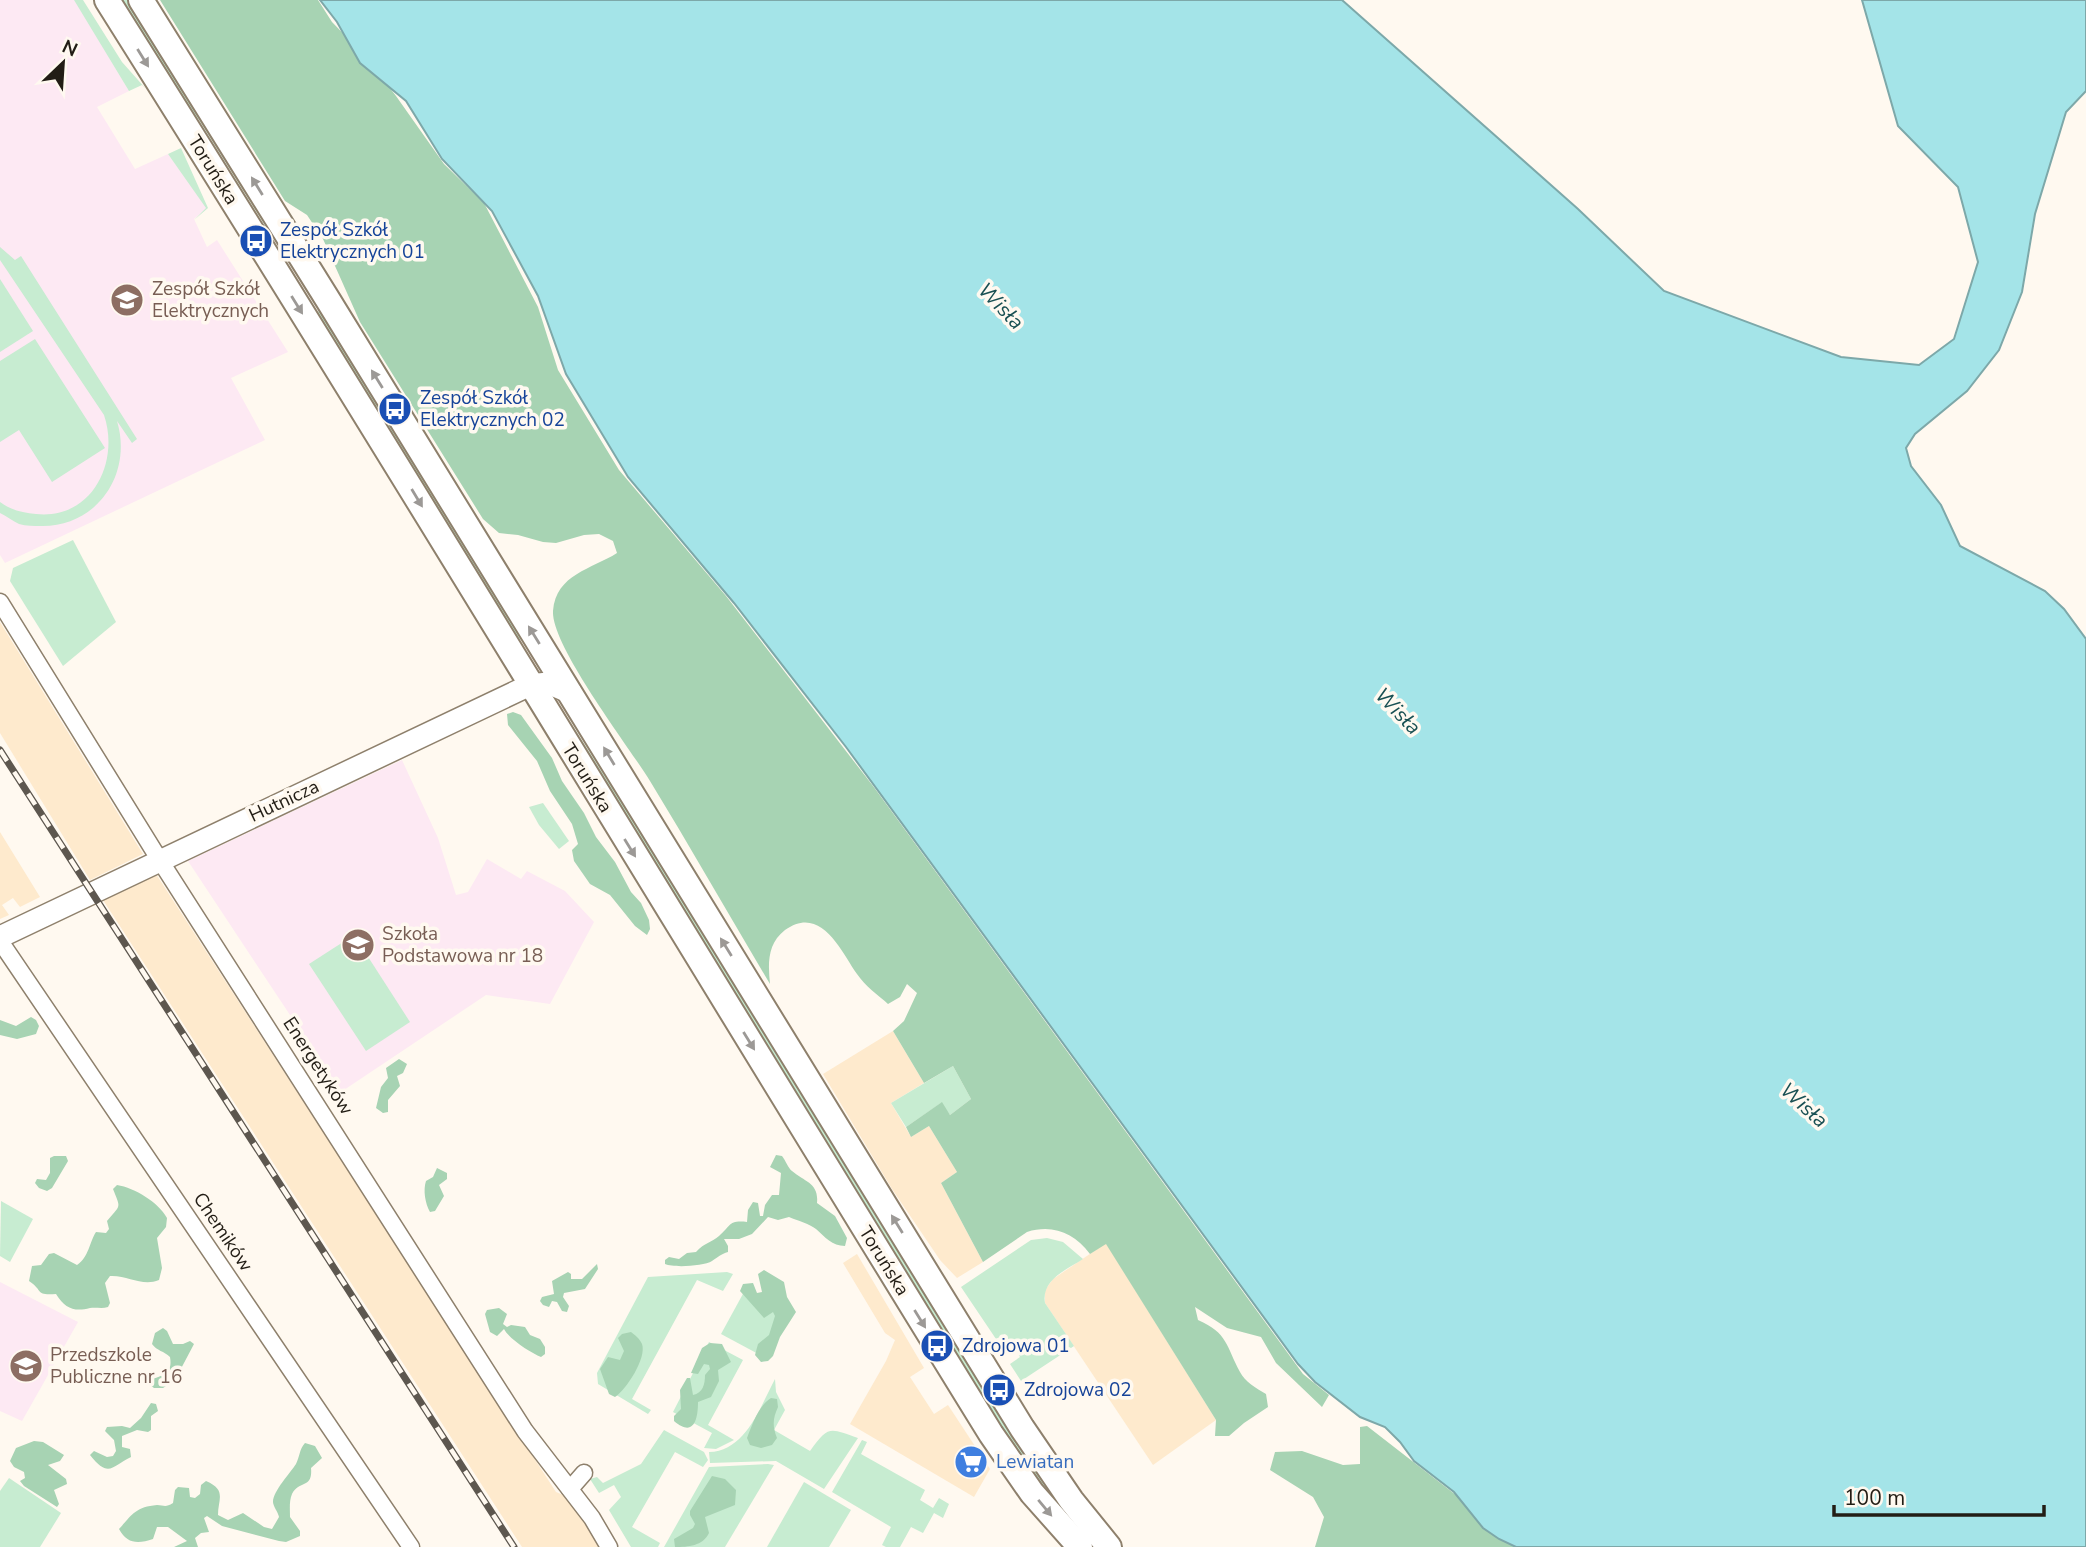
<svg xmlns="http://www.w3.org/2000/svg" width="2086" height="1547" font-family="'Nunito Sans',sans-serif">
<style>
.built{fill:#feeacd}
.education{fill:#fde9f3}
.green{fill:#c7ecd1}
.forest{fill:#a7d3b3}
.water{fill:#a4e4e8;stroke:#7da8a9;stroke-width:2}
.lines{fill:none;stroke-linecap:round;stroke-linejoin:round}
.street-casing{stroke:#8e806c;stroke-width:19}
.secondary-casing{stroke:#8e806c;stroke-width:24}
.primary-casing{stroke:#8e806c;stroke-width:28}
.street{stroke:#fff;stroke-width:16}
.secondary{stroke:#fff;stroke-width:21}
.primary{stroke:#fff;stroke-width:24}
.rail-casing{stroke:#5d574f;stroke-width:7}
.rail{stroke:#fff9f0;stroke-width:4.5;stroke-dasharray:13;stroke-linecap:butt}
.oneway{fill:#9c9996}
.labels{text-anchor:middle;dominant-baseline:central;stroke-width:7;stroke-linejoin:round;paint-order:stroke}
.street-label{font-size:19px;fill:#221d15;stroke:#fff9f0}
.transit-label{font-size:19px;fill:#164399;stroke:#fff9f0;text-anchor:start}
.education-label{font-size:19px;fill:#785e54;stroke:#fff9f0;text-anchor:start}
.shop-label{font-size:19px;fill:#366cbe;stroke:#fff9f0;text-anchor:start}
.water-label{font-size:21px;font-style:italic;fill:#195053;stroke:#fff9f0}
</style>
<rect width="100%" height="100%" fill="#fff9f0"/>
<g class="built">
<path d="M 0,622 L 143,854 L 90,880 L 0,733 Z"/>
<path d="M 0,832 L 40,897 L 20,907 L 13,898 L 2,905 L 9,915 L 0,919 Z"/>
<path d="M 156,874 L 556,1492 L 575,1500 L 602,1547 L 522,1547 L 103,900 Z"/>
<path d="M 893,1031 L 924,1083 L 891,1103 L 911,1137 L 929,1126 L 957,1172 L 941,1183 L 983,1262 L 957,1278 L 940,1260 L 892,1189 L 823,1074 Z"/>
<path d="M 1106,1243 L 1216,1420 L 1153,1465 L 1045,1303 L 1045,1290 L 1053,1279 Z"/>
<path d="M 857,1254 L 924,1368 L 910,1377 L 934,1414 L 948,1405 L 990,1469 L 974,1497 L 850,1424 L 886,1361 L 895,1340 L 885,1333 L 843,1263 Z"/>
</g>
<g class="education">
<path d="M 0,0 L 75,0 L 129,91 L 97,107 L 135,169 L 168,154 L 207,208 L 194,219 L 207,247 L 217,240 L 288,352 L 231,378 L 265,440 L 5,563 L 0,555 Z"/>
<path d="M 402,760 L 438,838 L 456,895 L 468,892 L 487,859 L 521,879 L 527,871 L 565,891 L 594,922 L 550,1004 L 486,995 L 341,1092 L 188,861 Z"/>
<path d="M 0,1282 L 78,1322 L 22,1421 L 0,1411 Z"/>
</g>
<g class="green">
<path d="M 74,0 L 83,0 L 122,62 L 146,89 L 142,85 L 129,91 Z"/>
<path d="M 118,0 L 132,0 L 273,232 L 269,232 L 199,120 L 168,80 Z"/>
<path d="M 181,148 L 208,208 L 194,220 L 206,208 L 168,154 Z"/>
<path d="M 0,247 L 15,260 L 21,256 L 137,439 L 132,443 L 117,421 C 133,474 97,527 41,526 C 34,526 26,526 19,524 C 13,521 6,516 0,513 L 0,502 C 11,510 23,513 36,514 C 92,520 120,462 104,415 L 0,260 Z"/>
<path d="M 0,279 L 33,331 L 0,352 Z"/>
<path d="M 323,308 L 525,637 L 515,643 L 314,315 Z"/>
<path d="M 35,339 L 105,448 L 52,482 L 19,430 L 0,442 L 0,361 Z"/>
<path d="M 73,540 L 116,622 L 63,666 L 10,581 L 13,568 Z"/>
<path d="M 545,689 L 553,695 L 634,822 L 663,864 L 1100,1547 L 1093,1547 L 1017,1460 Z"/>
<path d="M 543,803 L 569,841 L 559,849 L 539,825 L 529,807 Z"/>
<path d="M 354,935 L 410,1022 L 366,1051 L 309,964 Z"/>
<path d="M 953,1066 L 971,1099 L 950,1115 L 941,1103 L 906,1127 L 891,1103 Z"/>
<path d="M 1,1201 L 33,1219 L 10,1262 L 0,1256 Z"/>
<path d="M 1047,1238 L 1063,1242 L 1083,1259 C 1066,1270 1041,1280 1045,1303 L 1074,1346 L 1021,1381 L 1010,1364 L 1020,1357 L 1005,1334 L 996,1339 L 961,1287 L 1031,1240 Z"/>
<path d="M 727,1272 L 733,1274 L 723,1291 L 697,1280 L 632,1399 L 651,1410 L 648,1414 L 598,1384 L 597,1373 L 648,1277 Z"/>
<path d="M 744,1292 L 785,1314 L 762,1356 L 721,1334 Z"/>
<path d="M 709,1342 L 743,1360 L 708,1425 L 734,1440 L 716,1449 L 704,1448 L 712,1433 L 673,1412 Z"/>
<path d="M 775,1379 L 776,1392 L 785,1410 L 774,1430 L 810,1451 C 829,1425 829,1428 858,1438 L 824,1489 L 776,1461 L 710,1463 L 709,1452 C 746,1451 760,1407 775,1379 Z"/>
<path d="M 664,1430 L 704,1452 L 708,1460 L 703,1467 L 675,1452 L 632,1527 L 660,1543 L 658,1547 L 631,1547 L 609,1510 L 621,1497 L 614,1485 L 599,1493 L 590,1479 L 597,1477 L 603,1483 L 641,1464 Z"/>
<path d="M 862,1440 L 867,1442 L 861,1454 L 925,1490 L 920,1500 L 933,1508 L 939,1498 L 949,1504 L 943,1518 L 934,1513 L 923,1533 L 911,1527 L 900,1547 L 886,1547 L 882,1545 L 891,1527 L 832,1492 Z"/>
<path d="M 768,1464 L 774,1465 L 725,1547 L 664,1547 L 709,1467 Z"/>
<path d="M 9,1478 L 61,1513 L 40,1547 L 0,1547 L 0,1491 Z"/>
<path d="M 804,1482 L 851,1510 L 829,1547 L 767,1547 Z"/>
</g>
<g class="forest">
<path d="M 160,0 L 318,0 L 332,22 L 364,55 L 396,96 L 444,164 L 484,203 L 538,307 L 558,370 L 619,470 L 726,596 L 873,786 L 1303,1374 L 1329,1395 L 1322,1407 L 1276,1363 L 1261,1337 L 1227,1328 L 1195,1307 L 1198,1320 C 1228,1333 1226,1346 1240,1372 C 1245,1382 1256,1388 1266,1394 L 1268,1407 L 1244,1423 L 1229,1436 L 1215,1436 L 1216,1420 L 1106,1244 L 1090,1254 C 1074,1233 1053,1224 1027,1232 L 983,1262 L 941,1183 L 957,1172 L 929,1126 L 911,1137 L 906,1127 L 942,1102 L 950,1115 L 971,1099 L 953,1066 L 924,1083 L 893,1031 L 904,1021 L 917,993 L 907,984 L 900,997 L 888,1004 C 878,995 865,986 857,974 C 841,951 821,904 785,930 C 767,944 768,964 770,984 C 730,917 691,848 650,781 C 630,748 551,646 553,611 C 556,574 592,569 617,553 L 613,541 L 599,534 L 584,535 L 556,543 L 543,542 L 518,535 L 499,533 L 483,519 L 360,322 L 323,239 L 307,215 L 285,201 Z"/>
<path d="M 513,712 L 521,715 L 552,758 L 562,781 L 584,813 L 596,837 L 615,862 L 631,892 L 641,903 L 649,920 L 650,929 L 647,935 L 635,926 L 610,895 L 590,884 L 574,861 L 572,850 L 578,844 L 572,824 L 550,791 L 537,761 L 508,725 L 507,714 Z"/>
<path d="M 31,1017 L 36,1020 L 39,1026 L 36,1034 L 17,1039 L 0,1035 L 0,1020 L 16,1026 Z"/>
<path d="M 399,1059 L 407,1064 L 403,1073 L 397,1076 L 400,1086 L 388,1100 L 388,1112 L 383,1113 L 376,1108 L 381,1087 L 388,1078 L 386,1068 Z"/>
<path d="M 776,1155 L 782,1156 C 786,1161 788,1168 792,1171 C 805,1182 819,1183 817,1203 L 835,1216 L 847,1238 L 845,1246 C 832,1246 825,1237 816,1229 C 810,1224 796,1220 789,1217 L 778,1220 L 768,1217 L 752,1234 L 739,1239 L 724,1239 L 728,1246 L 728,1252 C 721,1254 718,1257 712,1261 C 704,1266 674,1268 665,1264 L 665,1260 L 669,1257 L 679,1259 L 687,1253 L 696,1252 C 705,1242 711,1243 719,1236 C 731,1226 728,1220 747,1222 L 748,1210 L 753,1202 L 758,1203 L 760,1216 L 763,1216 L 765,1205 L 772,1195 L 779,1195 L 781,1173 L 770,1167 Z"/>
<path d="M 54,1156 L 66,1156 L 68,1161 L 52,1188 L 47,1191 L 39,1188 L 35,1183 L 37,1179 L 46,1180 L 50,1173 L 50,1158 Z"/>
<path d="M 437,1168 L 447,1173 L 447,1179 L 439,1185 L 444,1196 L 435,1211 L 430,1212 C 425,1203 423,1190 426,1181 L 433,1177 Z"/>
<path d="M 117,1185 C 135,1188 158,1202 167,1218 L 166,1227 L 157,1238 L 162,1268 L 159,1280 C 142,1287 128,1275 110,1276 L 105,1283 L 110,1303 L 108,1307 C 102,1309 96,1307 90,1308 C 75,1312 65,1309 56,1294 C 34,1295 45,1292 29,1281 L 32,1266 L 41,1265 L 49,1254 L 54,1253 L 77,1265 C 89,1257 89,1243 96,1232 L 106,1233 L 109,1229 L 107,1221 C 121,1204 121,1209 113,1189 Z"/>
<path d="M 597,1264 L 598,1269 L 585,1289 L 564,1293 L 563,1297 L 569,1306 L 567,1312 L 562,1311 L 557,1302 L 552,1301 L 549,1307 L 543,1305 L 540,1301 L 542,1297 L 554,1294 L 552,1281 L 568,1272 L 571,1274 L 571,1279 L 582,1279 Z"/>
<path d="M 764,1270 L 784,1282 L 787,1297 L 796,1312 L 780,1337 L 773,1356 L 768,1361 L 761,1362 L 755,1355 L 758,1344 L 769,1335 L 775,1316 L 773,1312 L 764,1318 L 740,1291 L 743,1284 L 753,1283 L 757,1293 L 762,1292 L 758,1274 Z"/>
<path d="M 499,1308 L 507,1314 L 503,1324 L 507,1327 L 511,1325 L 525,1327 L 530,1335 L 540,1339 L 545,1347 L 545,1354 L 541,1357 C 531,1353 509,1339 504,1329 L 497,1336 L 490,1332 L 485,1314 L 487,1310 Z"/>
<path d="M 163,1328 L 167,1331 L 173,1344 L 183,1344 L 190,1341 L 194,1344 L 175,1380 L 163,1388 L 154,1388 L 149,1384 L 150,1380 C 163,1375 173,1374 170,1357 C 164,1351 157,1351 152,1344 L 155,1333 Z"/>
<path d="M 631,1332 C 635,1335 640,1339 642,1344 C 647,1358 626,1390 615,1397 L 609,1394 L 600,1369 L 608,1357 L 620,1360 L 624,1351 L 618,1338 L 622,1334 Z"/>
<path d="M 710,1343 L 722,1344 L 731,1362 L 718,1370 L 719,1381 L 711,1397 L 698,1402 C 698,1419 694,1438 674,1421 L 674,1416 L 681,1409 L 680,1390 L 687,1378 L 690,1378 L 693,1395 C 703,1393 705,1384 705,1375 L 710,1369 L 709,1365 L 704,1364 L 698,1374 L 691,1373 L 702,1348 Z"/>
<path d="M 771,1398 L 777,1399 L 778,1407 C 773,1418 772,1426 777,1438 L 772,1445 L 761,1448 L 750,1445 L 747,1438 C 752,1425 759,1405 771,1398 Z"/>
<path d="M 151,1403 L 156,1404 L 158,1411 L 151,1416 L 151,1430 L 148,1432 L 137,1430 L 122,1436 L 122,1447 L 130,1449 L 131,1457 C 112,1466 109,1479 90,1455 L 94,1451 L 107,1457 L 113,1456 L 116,1451 L 114,1440 L 105,1431 L 107,1427 L 122,1426 L 130,1428 L 141,1418 Z"/>
<path d="M 1367,1426 L 1510,1537 L 1522,1547 L 1315,1547 L 1324,1517 L 1313,1497 L 1270,1470 L 1275,1452 L 1302,1451 L 1343,1465 L 1360,1464 L 1360,1427 Z"/>
<path d="M 34,1441 L 43,1442 L 64,1455 L 60,1461 L 48,1465 L 66,1479 L 67,1484 L 54,1490 L 59,1504 L 57,1507 L 24,1486 L 20,1481 L 25,1478 L 24,1472 L 14,1467 L 10,1461 L 16,1448 Z"/>
<path d="M 305,1443 L 315,1446 L 322,1458 L 311,1468 C 313,1489 299,1480 292,1494 C 289,1501 290,1510 290,1517 L 300,1531 L 300,1536 L 286,1542 L 279,1541 L 222,1526 L 207,1516 L 204,1518 L 209,1532 L 201,1533 L 195,1538 L 198,1547 L 174,1547 L 187,1541 L 168,1527 L 157,1527 L 153,1539 C 138,1544 127,1544 119,1529 C 132,1515 135,1507 157,1505 C 164,1505 165,1508 173,1503 L 175,1490 L 178,1487 L 189,1488 L 190,1497 L 195,1498 L 200,1494 L 201,1485 L 206,1481 C 227,1490 218,1499 218,1515 L 228,1520 L 243,1513 L 264,1527 L 272,1529 L 279,1517 C 278,1512 273,1506 273,1502 C 273,1491 291,1472 296,1464 C 300,1456 299,1450 305,1443 Z"/>
<path d="M 712,1476 L 725,1479 L 736,1490 L 735,1505 L 705,1517 L 709,1533 C 703,1546 688,1547 675,1547 L 674,1539 L 693,1528 L 695,1524 L 690,1515 L 690,1511 Z"/>
</g>
<path class="water" d="M 320,0 L 1342,0 L 1578,209 L 1664,291 L 1841,357 L 1919,365 L 1954,339 L 1978,262 L 1958,187 L 1898,126 L 1862,0 L 2086,0 L 2086,91 L 2066,112 L 2035,214 L 2022,292 L 1999,350 L 1967,391 L 1915,434 L 1906,448 L 1911,466 L 1941,505 L 1960,546 L 2045,591 L 2064,609 L 2086,639 L 2086,1547 L 1516,1547 L 1499,1539 L 1483,1528 L 1454,1492 L 1414,1461 L 1400,1442 L 1385,1427 L 1360,1417 L 1315,1382 L 1298,1364 L 846,747 L 734,603 L 628,477 L 566,374 L 538,296 L 492,211 L 442,159 L 406,101 L 360,63 L 337,22 Z"/>
<g class="lines">
<defs>
<g id="street">
<path d="M 0,602 L 154,851 L 525,1431 L 592,1518 L 609,1547"/>
<path d="M 0,941 L 411,1547"/>
<path d="M 570,1489 L 584,1473"/>
</g>
<path id="secondary" d="M 0,937 L 530,685 L 548,683 L 571,693"/>
<g id="primary">
<path d="M 107,0 C 406,475 696,956 991,1434 L 1032,1493 L 1080,1547"/>
<path d="M 141,0 L 328,300 L 1022,1428 L 1071,1500 L 1109,1547"/>
</g>
</defs>
<use href="#street" class="street-casing"/>
<use href="#secondary" class="secondary-casing"/>
<use href="#primary" class="primary-casing"/>
<use href="#street" class="street"/>
<use href="#secondary" class="secondary"/>
<use href="#primary" class="primary"/>
<defs>
<path id="rail" d="M 0,750 L 514,1547"/>
</defs>
<use href="#rail" class="rail-casing"/>
<use href="#rail" class="rail"/>
</g>
<defs><path id="oneway-solid" d="M-6-.8H1V-3.2L6.5 0L1 3.2V.8H-6Z" transform="scale(1.75)"/></defs>
<g class="oneway">
<use href="#oneway-solid" transform="translate(143 58) rotate(58)"/>
<use href="#oneway-solid" transform="translate(257 186) rotate(-122)"/>
<use href="#oneway-solid" transform="translate(297 305) rotate(58)"/>
<use href="#oneway-solid" transform="translate(377 379) rotate(-122)"/>
<use href="#oneway-solid" transform="translate(417 498) rotate(59)"/>
<use href="#oneway-solid" transform="translate(534 635) rotate(-122)"/>
<use href="#oneway-solid" transform="translate(609 756) rotate(-121)"/>
<use href="#oneway-solid" transform="translate(630 848) rotate(58)"/>
<use href="#oneway-solid" transform="translate(726 947) rotate(-122)"/>
<use href="#oneway-solid" transform="translate(749 1041) rotate(58)"/>
<use href="#oneway-solid" transform="translate(897 1224) rotate(-122)"/>
<use href="#oneway-solid" transform="translate(920 1319) rotate(58)"/>
<use href="#oneway-solid" transform="translate(1045 1508) rotate(50)"/>
</g>
<defs>
<symbol id="bus-disc" viewBox="-11 -11 22 22"><circle r="9.5" fill="#1a4fb4" stroke="#fff9f0"/><path d="M-5-6H5V4H4V6H2V4H-2V6H-4V4H-5ZM-3.5-4V0h7V-4ZM-3.5 1.2v1.5H-2V1.2ZM2 1.2v1.5H3.5V1.2Z" fill="#fff"/></symbol>
<symbol id="school-disc" viewBox="-11 -11 22 22"><circle r="9.5" fill="#8d6e63" stroke="#fff9f0"/><path d="M0-5L7-2L0 1L-7-2ZM-4 1L0 2.5L4 1V4Q0 6-4 4Z" fill="#fff"/></symbol>
<symbol id="supermarket-disc" viewBox="-11 -11 22 22"><circle r="9.5" fill="#3f7fe0" stroke="#fff9f0"/><path d="M-6-5.5h2.5l.6 2H6L4.5 2H-2.5L-4.4-4H-6ZM-1.5 3.2a1.3 1.3 0 1 0 .1 0ZM3 3.2a1.3 1.3 0 1 0 .1 0Z" fill="#fff"/></symbol>
</defs>
<g fill-rule="evenodd">
<use href="#bus-disc" x="237" y="222" width="38" height="38"/>
<use href="#school-disc" x="108" y="281" width="38" height="38"/>
<use href="#bus-disc" x="376" y="390" width="38" height="38"/>
<use href="#school-disc" x="339" y="926" width="38" height="38"/>
<use href="#bus-disc" x="918" y="1327" width="38" height="38"/>
<use href="#school-disc" x="7" y="1347" width="38" height="38"/>
<use href="#bus-disc" x="980" y="1371" width="38" height="38"/>
<use href="#supermarket-disc" x="952" y="1443" width="38" height="38"/>
</g>
<g class="labels">
<g class="street-label">
<text transform="translate(213 170) rotate(58)">Toruńska</text>
<text transform="translate(587 778) rotate(58)">Toruńska</text>
<text transform="translate(284 801) rotate(-25)">Hutnicza</text>
<text transform="translate(318 1066) rotate(57)">Energetyków</text>
<text transform="translate(223 1232) rotate(56)">Chemików</text>
<text transform="translate(884 1261) rotate(58)">Toruńska</text>
</g>
<g class="transit-label">
<text x="280" y="230">Zespół Szkół<tspan x="280" dy="22">Elektrycznych 01</tspan></text>
<text x="420" y="398">Zespół Szkół<tspan x="420" dy="22">Elektrycznych 02</tspan></text>
<text x="962" y="1346">Zdrojowa 01</text>
<text x="1024" y="1390">Zdrojowa 02</text>
</g>
<g class="education-label">
<text x="152" y="289">Zespół Szkół<tspan x="152" dy="22">Elektrycznych</tspan></text>
<text x="382" y="934">Szkoła<tspan x="382" dy="22">Podstawowa nr 18</tspan></text>
<text x="50" y="1355">Przedszkole<tspan x="50" dy="22">Publiczne nr 16</tspan></text>
</g>
<g class="shop-label">
<text x="996" y="1462">Lewiatan</text>
</g>
<g class="water-label">
<text transform="translate(1001 306) rotate(46)">Wisła</text>
<text transform="translate(1398 711) rotate(46)">Wisła</text>
<text transform="translate(1804 1105) rotate(42)">Wisła</text>
</g>
</g>
<g transform="translate(63 63) rotate(25)" stroke="#fff9f0" stroke-width="5" paint-order="stroke">
<path d="M0-5L12 26L0 18L-12 26Z" fill="#221d15"/>
<text y="-10" font-size="19" font-weight="bold" text-anchor="middle" fill="#221d15">N</text>
</g>
<path d="M1834 1505v10h210v-10" fill="none" stroke="#221d15" stroke-width="3.5"/>
<text x="1844" y="1505" font-size="21" fill="#221d15" stroke="#fff9f0" stroke-width="5" paint-order="stroke">100 m</text>
</svg>
